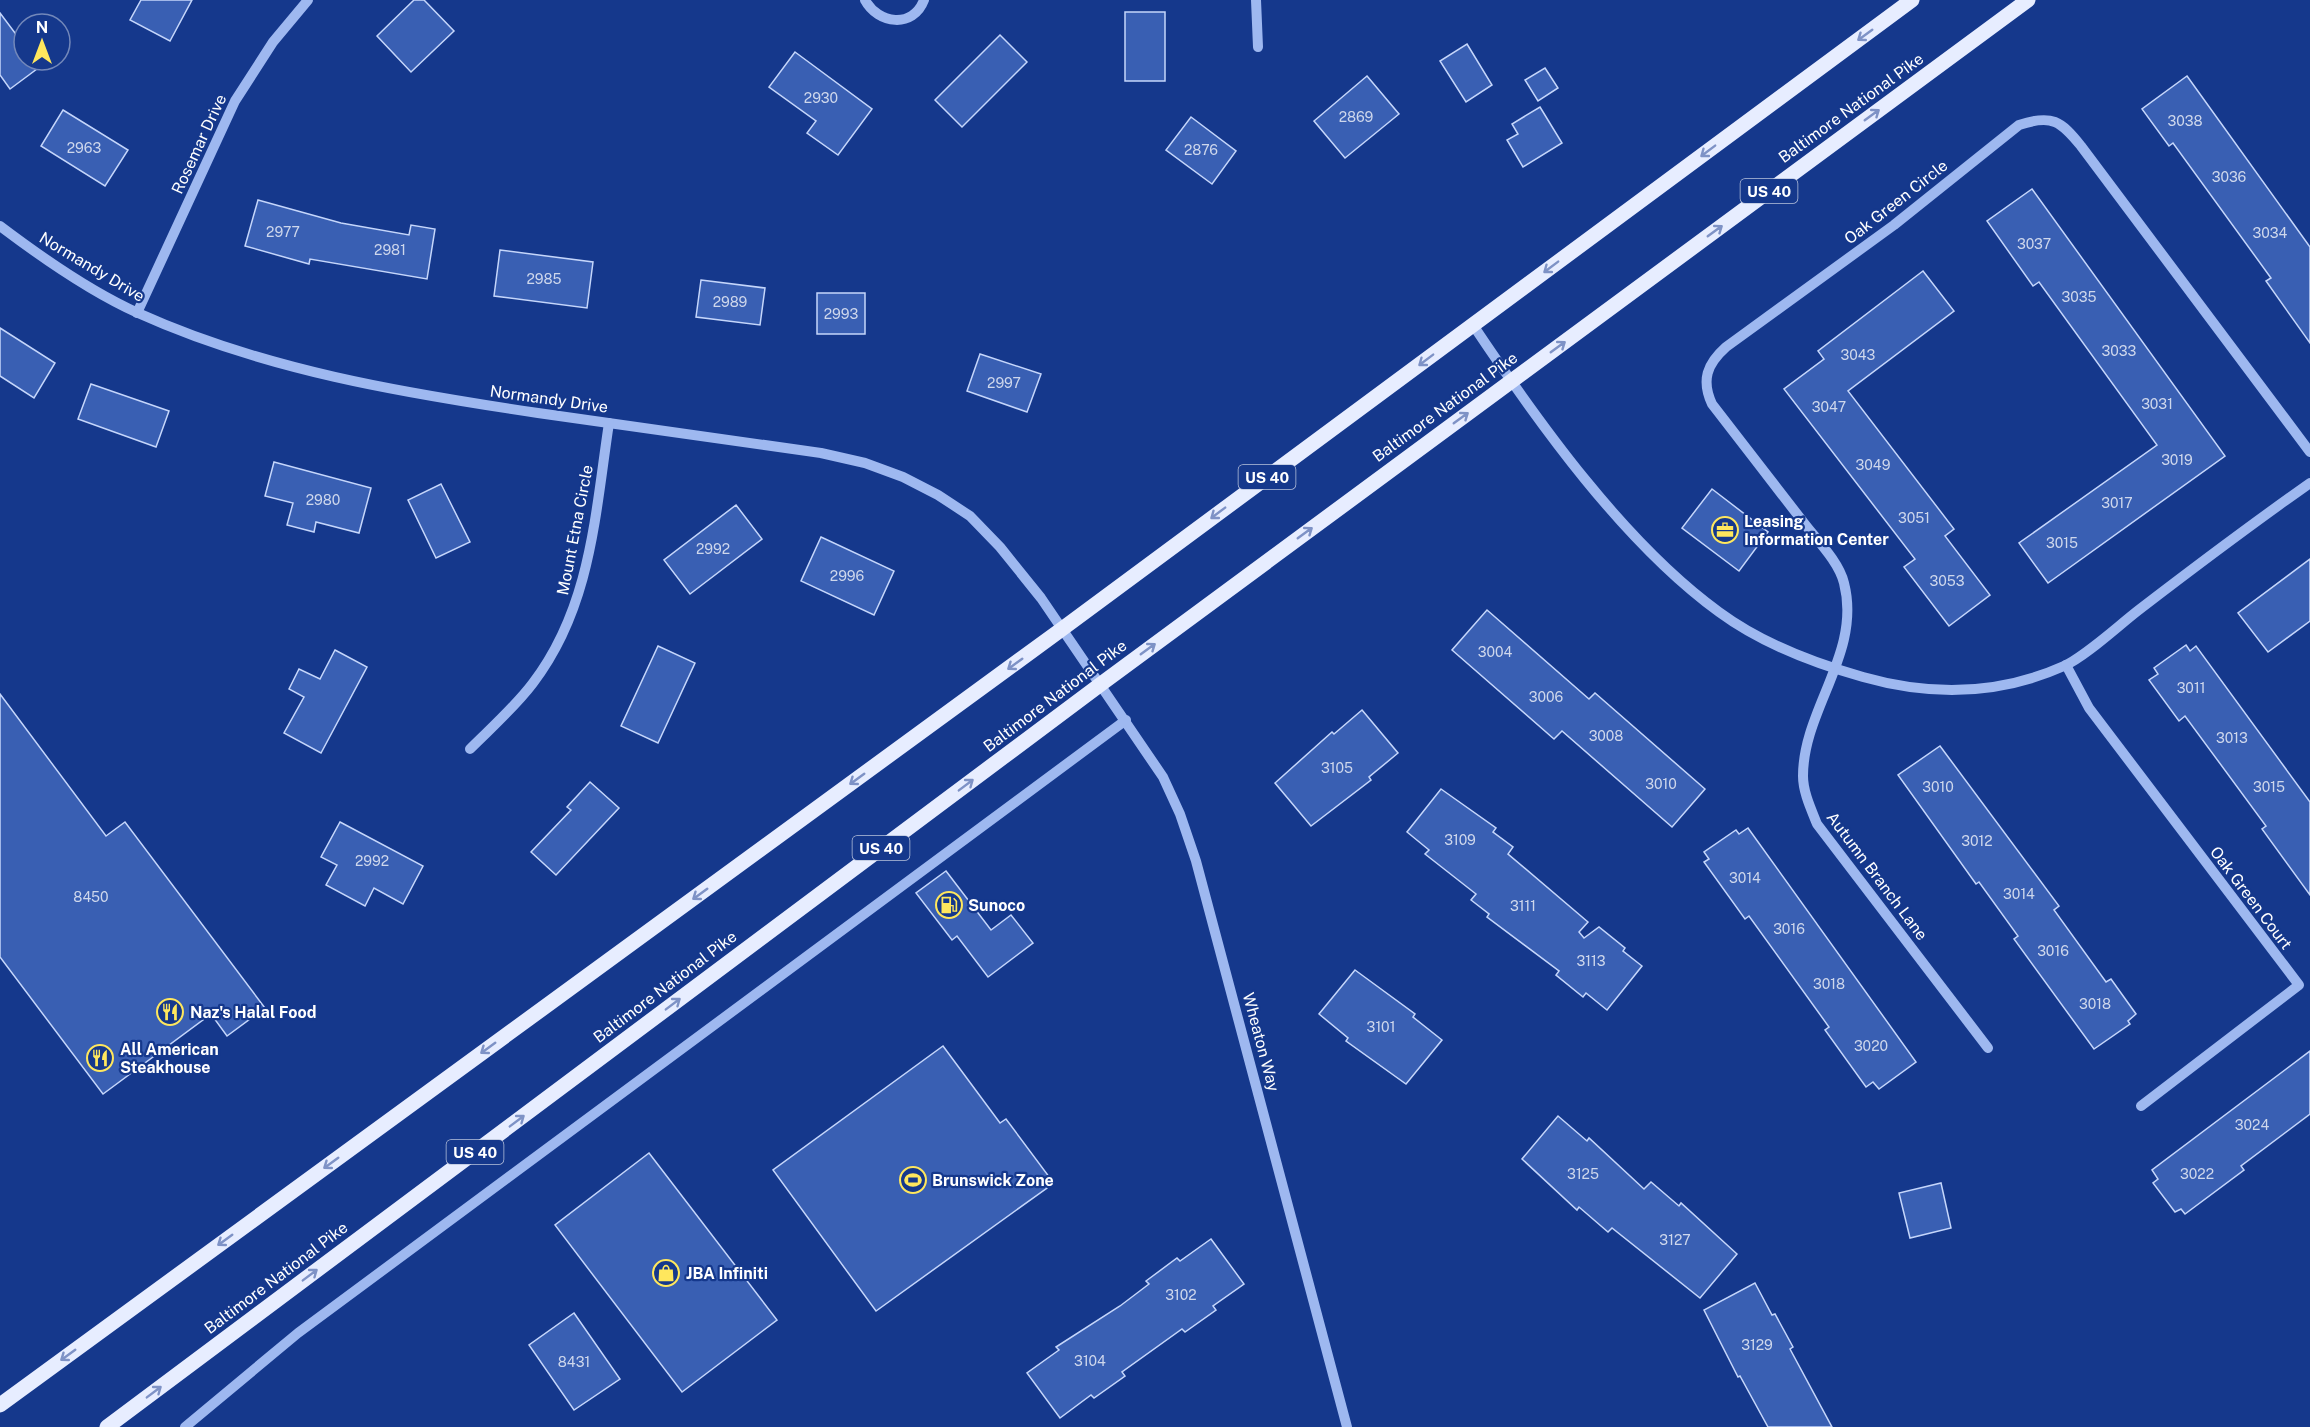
<svg xmlns="http://www.w3.org/2000/svg" width="2310" height="1427" font-family="'Public Sans',sans-serif">
<style>
.building{fill:#395fb3;stroke:#c5d6fb;stroke-width:1.5}
.lines{fill:none;stroke-linecap:round;stroke-linejoin:round}
.minor{stroke:#9eb8f0;stroke-width:10}
.major{stroke:#e7edff;stroke-width:15}
.oneway{stroke:#7e92c6}
.labels{text-anchor:middle;dominant-baseline:central;stroke-width:4.5;stroke-linejoin:round;paint-order:stroke}
.number-label{font-size:14px;fill:#ced7ec}
.shield{fill:#15388c;stroke:#b9c3dc;stroke-width:1.5}
.shield-label{font-size:15px;font-weight:bold;fill:#fff}
.street-label{font-size:16px;fill:#fff;stroke:#15388c}
.poi-label{font-size:16px;font-weight:bold;fill:#fff;stroke:#15388c;text-anchor:start}
</style>
<rect width="100%" height="100%" fill="#15388c"/>
<g class="building">
<path d="M 141,0 L 192,0 L 170,41 L 130,20 Z"/>
<path d="M 414,0 L 424,0 L 454,31 L 411,72 L 377,36 Z"/>
<rect x="1125" y="12" width="40" height="69"/>
<path d="M 0,13 L 24,45 L 24,60 L 49,60 L 10,89 L 0,75 Z"/>
<path d="M 1000,35 L 1027,62 L 962,127 L 935,100 Z"/>
<path d="M 1467,44 L 1492,85 L 1466,102 L 1440,61 Z"/>
<path d="M 795,52 L 872,109 L 838,155 L 807,133 L 816,121 L 769,87 Z"/>
<path d="M 1545,68 L 1558,88 L 1538,101 L 1525,80 Z"/>
<path d="M 1367,76 L 1399,114 L 1345,158 L 1314,121 Z"/>
<path d="M 2187,76 L 2310,247 L 2310,343 L 2266,281 L 2271,278 L 2173,143 L 2169,146 L 2142,109 Z"/>
<path d="M 1540,107 L 1562,143 L 1523,167 L 1507,140 L 1518,134 L 1512,124 Z"/>
<path d="M 63,110 L 128,150 L 105,186 L 41,146 Z"/>
<path d="M 1191,117 L 1236,151 L 1212,184 L 1166,150 Z"/>
<path d="M 2032,189 L 2225,456 L 2048,583 L 2019,543 L 2157,445 L 2039,282 L 2033,286 L 1987,221 Z"/>
<path d="M 258,200 L 341,223 L 409,235 L 411,225 L 435,229 L 427,279 L 310,259 L 309,264 L 245,246 Z"/>
<path d="M 500,250 L 593,262 L 587,308 L 494,296 Z"/>
<path d="M 1923,271 L 1954,311 L 1848,391 L 1954,529 L 1945,536 L 1990,595 L 1949,626 L 1904,567 L 1915,559 L 1784,389 L 1824,359 L 1818,351 Z"/>
<path d="M 701,280 L 765,288 L 760,325 L 696,317 Z"/>
<rect x="817" y="293" width="48" height="41"/>
<path d="M 0,328 L 55,363 L 34,398 L 0,376 Z"/>
<path d="M 980,354 L 1041,374 L 1027,412 L 967,391 Z"/>
<path d="M 91,384 L 169,411 L 156,447 L 78,419 Z"/>
<path d="M 274,462 L 371,488 L 359,533 L 316,522 L 314,532 L 287,525 L 293,503 L 265,496 Z"/>
<path d="M 441,484 L 470,542 L 436,558 L 408,500 Z"/>
<path d="M 1712,489 L 1768,532 L 1739,571 L 1682,528 Z"/>
<path d="M 736,505 L 762,539 L 690,594 L 664,560 Z"/>
<path d="M 821,537 L 894,571 L 874,615 L 801,581 Z"/>
<path d="M 2310,559 L 2310,621 L 2268,652 L 2238,613 Z"/>
<path d="M 1487,610 L 1589,699 L 1595,693 L 1705,789 L 1672,827 L 1562,731 L 1554,739 L 1452,650 Z"/>
<path d="M 2186,645 L 2190,651 L 2196,646 L 2310,802 L 2310,895 L 2262,829 L 2266,826 L 2185,716 L 2179,721 L 2149,680 L 2158,674 L 2154,668 Z"/>
<path d="M 658,646 L 695,663 L 658,743 L 621,726 Z"/>
<path d="M 335,650 L 367,667 L 321,753 L 284,733 L 304,697 L 289,689 L 299,669 L 320,679 Z"/>
<path d="M 0,694 L 106,836 L 125,822 L 265,1008 L 227,1036 L 211,1014 L 103,1094 L 0,957 Z"/>
<path d="M 1362,710 L 1398,753 L 1369,777 L 1371,780 L 1311,826 L 1275,783 L 1332,732 L 1334,734 Z"/>
<path d="M 1940,746 L 2059,906 L 2054,910 L 2106,982 L 2111,979 L 2136,1014 L 2128,1021 L 2130,1024 L 2094,1049 L 2014,939 L 2018,936 L 1979,882 L 1976,884 L 1898,775 Z"/>
<path d="M 590,782 L 619,808 L 556,875 L 531,852 L 571,810 L 567,807 Z"/>
<path d="M 1441,789 L 1496,828 L 1493,832 L 1513,847 L 1508,854 L 1588,922 L 1579,932 L 1584,938 L 1599,927 L 1625,948 L 1623,951 L 1642,966 L 1607,1010 L 1586,993 L 1583,997 L 1556,975 L 1559,971 L 1487,917 L 1489,914 L 1471,900 L 1476,894 L 1425,854 L 1429,850 L 1407,832 Z"/>
<path d="M 340,822 L 423,866 L 403,904 L 374,888 L 365,906 L 326,885 L 337,865 L 321,857 Z"/>
<path d="M 1748,828 L 1916,1062 L 1879,1089 L 1873,1082 L 1866,1087 L 1825,1030 L 1829,1027 L 1749,916 L 1745,919 L 1704,862 L 1709,859 L 1704,852 L 1736,830 L 1739,834 Z"/>
<path d="M 946,871 L 991,930 L 1011,915 L 1033,943 L 988,977 L 957,936 L 952,940 L 916,893 Z"/>
<path d="M 1355,970 L 1415,1014 L 1413,1017 L 1442,1040 L 1406,1084 L 1346,1041 L 1348,1038 L 1319,1014 Z"/>
<path d="M 943,1046 L 1000,1123 L 1006,1119 L 1050,1178 L 1043,1183 L 1047,1188 L 876,1311 L 773,1170 Z"/>
<path d="M 2310,1051 L 2310,1114 L 2241,1166 L 2244,1170 L 2185,1214 L 2181,1209 L 2175,1212 L 2153,1183 L 2158,1179 L 2152,1170 Z"/>
<path d="M 1558,1116 L 1587,1141 L 1589,1138 L 1644,1189 L 1651,1182 L 1679,1206 L 1681,1203 L 1737,1254 L 1700,1298 L 1612,1228 L 1608,1232 L 1579,1207 L 1577,1210 L 1522,1159 Z"/>
<path d="M 649,1153 L 777,1320 L 682,1392 L 555,1225 Z"/>
<path d="M 1941,1183 L 1951,1228 L 1910,1238 L 1899,1193 Z"/>
<path d="M 1211,1239 L 1244,1284 L 1213,1306 L 1216,1310 L 1185,1332 L 1182,1329 L 1122,1372 L 1125,1376 L 1094,1398 L 1091,1395 L 1060,1418 L 1027,1373 L 1059,1350 L 1056,1347 L 1120,1306 L 1149,1284 L 1146,1281 L 1177,1258 L 1180,1261 Z"/>
<path d="M 1755,1283 L 1772,1315 L 1775,1314 L 1793,1347 L 1790,1349 L 1832,1427 L 1768,1427 L 1740,1376 L 1738,1377 L 1704,1310 Z"/>
<path d="M 574,1313 L 620,1379 L 574,1410 L 529,1345 Z"/>
</g>
<g class="lines">
<g class="minor">
<path d="M 865,0 C 878,24 913,29 924,0"/>
<path d="M 1256,0 L 1258,47"/>
<path d="M 0,226 C 41,257 91,292 138,313 C 264,370 403,393 538,413 C 633,427 727,440 821,453 L 865,463 L 903,477 L 938,495 L 970,516 L 1000,547 L 1041,598 L 1163,777 L 1180,814 L 1196,861 L 1347,1427"/>
<path d="M 137,313 L 235,101 L 273,42 L 308,0"/>
<path d="M 1473,325 C 1538,422 1624,543 1719,612 C 1761,643 1813,663 1863,677 C 1930,696 1999,695 2064,666 C 2086,656 2119,625 2140,609 C 2196,566 2252,524 2310,483"/>
<path d="M 2066,665 L 2089,708 L 2299,985 L 2141,1106"/>
<path d="M 470,749 C 491,728 515,707 533,683 C 591,607 595,515 609,423"/>
<path d="M 1988,1048 L 1817,824 C 1811,809 1803,792 1803,776 C 1803,709 1862,653 1844,583 C 1839,562 1817,540 1804,523 C 1773,483 1743,444 1712,404 C 1701,380 1707,364 1726,347 L 1894,225 L 2019,125 C 2052,114 2061,121 2081,146 L 2310,452"/>
<path d="M 185,1427 L 298,1333 L 1126,720"/>
</g>
<g class="major">
<path d="M 0,1405 L 1062,629 L 1912,0"/>
<path d="M 107,1427 L 1101,684 L 2028,0"/>
</g>
</g>
<defs><path id="oneway-shaft" d="M-6 0H5M1.5-3L5.5 0L1.5 3" fill="none" stroke-width="1.6" stroke-linecap="round" stroke-linejoin="round" transform="scale(1.5)"/></defs>
<g class="oneway">
<use href="#oneway-shaft" transform="translate(1865 35) rotate(144)"/>
<use href="#oneway-shaft" transform="translate(1872 115) rotate(-36)"/>
<use href="#oneway-shaft" transform="translate(1708 151) rotate(143)"/>
<use href="#oneway-shaft" transform="translate(1715 231) rotate(-36)"/>
<use href="#oneway-shaft" transform="translate(1551 267) rotate(143)"/>
<use href="#oneway-shaft" transform="translate(1558 347) rotate(-36)"/>
<use href="#oneway-shaft" transform="translate(1426 360) rotate(143)"/>
<use href="#oneway-shaft" transform="translate(1461 418) rotate(-36)"/>
<use href="#oneway-shaft" transform="translate(1218 513) rotate(143)"/>
<use href="#oneway-shaft" transform="translate(1305 533) rotate(-36)"/>
<use href="#oneway-shaft" transform="translate(1148 649) rotate(-36)"/>
<use href="#oneway-shaft" transform="translate(1015 664) rotate(144)"/>
<use href="#oneway-shaft" transform="translate(857 779) rotate(144)"/>
<use href="#oneway-shaft" transform="translate(966 785) rotate(-37)"/>
<use href="#oneway-shaft" transform="translate(700 894) rotate(144)"/>
<use href="#oneway-shaft" transform="translate(673 1004) rotate(-37)"/>
<use href="#oneway-shaft" transform="translate(488 1048) rotate(144)"/>
<use href="#oneway-shaft" transform="translate(517 1121) rotate(-37)"/>
<use href="#oneway-shaft" transform="translate(331 1163) rotate(144)"/>
<use href="#oneway-shaft" transform="translate(225 1240) rotate(144)"/>
<use href="#oneway-shaft" transform="translate(310 1275) rotate(-37)"/>
<use href="#oneway-shaft" transform="translate(68 1355) rotate(144)"/>
<use href="#oneway-shaft" transform="translate(154 1392) rotate(-37)"/>
</g>
<defs>
<symbol id="office-ring" viewBox="-11 -11 22 22"><circle r="9.5" fill="#15388c" stroke="#ffe75d" stroke-width="1.5"/><path d="M-6-3h4V-5.5h4V-3h4V5H-6ZM-1-4.5V-3h2v-1.5ZM-6 0V1H6V0Z" fill="#ffe75d"/></symbol>
<symbol id="fuel-ring" viewBox="-11 -11 22 22"><circle r="9.5" fill="#15388c" stroke="#ffe75d" stroke-width="1.5"/><path d="M-5.5-6h7V0h2V4h1.3V-2.5L3-4.5l.8-.8L6-3V5H2.5V1h-1V6h-7ZM-4.2-4.7v3.2H.2V-4.7Z" fill="#ffe75d"/></symbol>
<symbol id="restaurant-ring" viewBox="-11 -11 22 22"><circle r="9.5" fill="#15388c" stroke="#ffe75d" stroke-width="1.5"/><path d="M-5-6h1v4h1v-4h1v4h1v-4h1v5L-1.5 .5V6h-2V.5L-5-1ZM5-6V6H3V1.5H1.5Q1.5-4 5-6Z" fill="#ffe75d"/></symbol>
<symbol id="stadium-ring" viewBox="-11 -11 22 22"><circle r="9.5" fill="#15388c" stroke="#ffe75d" stroke-width="1.5"/><path d="M0-5a6.5 5 0 1 0 0 10a6.5 5 0 1 0 0-10ZM-3.5-1.8h7v3.6h-7Z" fill="#ffe75d"/></symbol>
<symbol id="shop-ring" viewBox="-11 -11 22 22"><circle r="9.5" fill="#15388c" stroke="#ffe75d" stroke-width="1.5"/><path d="M-5-2.5h2.3a2.7 3.5 0 0 1 5.4 0H5L5.5 6h-11ZM-1.5-2.5h3a1.5 2.3 0 0 0-3 0Z" fill="#ffe75d"/></symbol>
</defs>
<g fill-rule="evenodd">
<use href="#office-ring" x="1710" y="515" width="30" height="30"/>
<use href="#fuel-ring" x="934" y="890" width="30" height="30"/>
<use href="#restaurant-ring" x="155" y="997" width="30" height="30"/>
<use href="#restaurant-ring" x="85" y="1043" width="30" height="30"/>
<use href="#stadium-ring" x="898" y="1165" width="30" height="30"/>
<use href="#shop-ring" x="651" y="1258" width="30" height="30"/>
</g>
<g class="labels">
<g class="number-label">
<text x="821" y="98">2930</text>
<text x="1356" y="117">2869</text>
<text x="2185" y="121">3038</text>
<text x="84" y="148">2963</text>
<text x="1201" y="150">2876</text>
<text x="2229" y="177">3036</text>
<text x="283" y="232">2977</text>
<text x="2270" y="233">3034</text>
<text x="2034" y="244">3037</text>
<text x="390" y="250">2981</text>
<text x="544" y="279">2985</text>
<text x="2079" y="297">3035</text>
<text x="730" y="302">2989</text>
<text x="841" y="314">2993</text>
<text x="2119" y="351">3033</text>
<text x="1858" y="355">3043</text>
<text x="1004" y="383">2997</text>
<text x="2157" y="404">3031</text>
<text x="1829" y="407">3047</text>
<text x="2177" y="460">3019</text>
<text x="1873" y="465">3049</text>
<text x="323" y="500">2980</text>
<text x="2117" y="503">3017</text>
<text x="1914" y="518">3051</text>
<text x="2062" y="543">3015</text>
<text x="713" y="549">2992</text>
<text x="847" y="576">2996</text>
<text x="1947" y="581">3053</text>
<text x="1495" y="652">3004</text>
<text x="2191" y="688">3011</text>
<text x="1546" y="697">3006</text>
<text x="1606" y="736">3008</text>
<text x="2232" y="738">3013</text>
<text x="1337" y="768">3105</text>
<text x="1661" y="784">3010</text>
<text x="1938" y="787">3010</text>
<text x="2269" y="787">3015</text>
<text x="1460" y="840">3109</text>
<text x="1977" y="841">3012</text>
<text x="372" y="861">2992</text>
<text x="1745" y="878">3014</text>
<text x="2019" y="894">3014</text>
<text x="91" y="897">8450</text>
<text x="1523" y="906">3111</text>
<text x="1789" y="929">3016</text>
<text x="2053" y="951">3016</text>
<text x="1591" y="961">3113</text>
<text x="1829" y="984">3018</text>
<text x="2095" y="1004">3018</text>
<text x="1381" y="1027">3101</text>
<text x="1871" y="1046">3020</text>
<text x="2252" y="1125">3024</text>
<text x="1583" y="1174">3125</text>
<text x="2197" y="1174">3022</text>
<text x="1675" y="1240">3127</text>
<text x="1181" y="1295">3102</text>
<text x="1757" y="1345">3129</text>
<text x="1090" y="1361">3104</text>
<text x="574" y="1362">8431</text>
</g>
<g class="shield">
<rect x="1740.5" y="179" width="57" height="24" rx="4.5"/>
<rect x="1238.5" y="465" width="57" height="24" rx="4.5"/>
<rect x="852.5" y="836" width="57" height="24" rx="4.5"/>
<rect x="446.5" y="1140" width="57" height="24" rx="4.5"/>
</g>
<g class="shield-label">
<text x="1769" y="191">US 40</text>
<text x="1267" y="477">US 40</text>
<text x="881" y="848">US 40</text>
<text x="475" y="1152">US 40</text>
</g>
<g class="street-label">
<text transform="translate(1851 108) rotate(-36)">Baltimore National Pike</text>
<text transform="translate(199 144) rotate(-65)">Rosemar Drive</text>
<text transform="translate(1896 202) rotate(-38)">Oak Green Circle</text>
<text transform="translate(92 267) rotate(31)">Normandy Drive</text>
<text transform="translate(549 399) rotate(8)">Normandy Drive</text>
<text transform="translate(1445 407) rotate(-36)">Baltimore National Pike</text>
<text transform="translate(575 530) rotate(-79)">Mount Etna Circle</text>
<text transform="translate(1055 696) rotate(-37)">Baltimore National Pike</text>
<text transform="translate(1877 876) rotate(53)">Autumn Branch Lane</text>
<text transform="translate(2251 898) rotate(53)">Oak Green Court</text>
<text transform="translate(665 987) rotate(-37)">Baltimore National Pike</text>
<text transform="translate(1261 1042) rotate(75)">Wheaton Way</text>
<text transform="translate(276 1278) rotate(-37)">Baltimore National Pike</text>
</g>
<g class="poi-label">
<text x="1744" y="521">Leasing<tspan x="1744" dy="18">Information Center</tspan></text>
<text x="968" y="905">Sunoco</text>
<text x="190" y="1012">Naz's Halal Food</text>
<text x="120" y="1049">All American<tspan x="120" dy="18">Steakhouse</tspan></text>
<text x="932" y="1180">Brunswick Zone</text>
<text x="686" y="1273">JBA Infiniti</text>
</g>
</g>
<g transform="translate(42 42)"><circle r="28" fill="#15388c" stroke="#7388ba" stroke-width="1.5"/>
<path d="M0-4.5L10 22L0 15L-10 22Z" fill="#ffe75d"/>
<text y="-9" font-size="16" font-weight="bold" text-anchor="middle" fill="#ffffff">N</text>
</g>
</svg>
